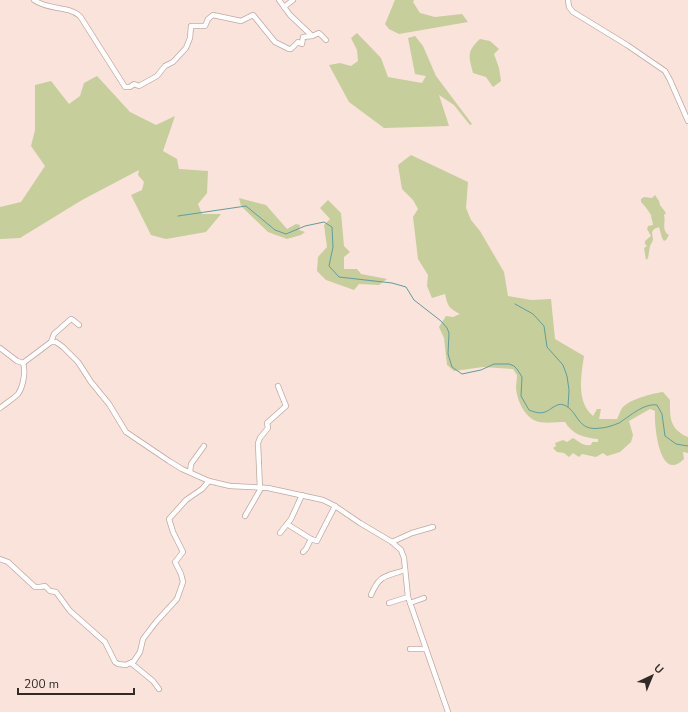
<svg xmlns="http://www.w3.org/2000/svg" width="688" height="712" font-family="'Nunito Sans',sans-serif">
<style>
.green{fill:#c6ce9c}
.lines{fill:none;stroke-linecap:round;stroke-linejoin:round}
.stream{stroke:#5f9e9e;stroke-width:1}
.minor-casing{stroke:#c0a9a1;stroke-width:6}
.minor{stroke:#fff;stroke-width:4.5}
</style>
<rect width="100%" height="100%" fill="#fae3da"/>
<g class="green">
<path d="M 395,0 L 414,0 L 413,2 L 420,13 L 435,17 L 462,14 L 468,22 L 399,34 L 389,29 L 385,24 Z"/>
<path d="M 357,33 L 381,58 L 388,77 L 422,83 L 426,76 L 415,74 L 408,38 L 415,36 L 423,46 L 436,76 L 472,124 L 470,125 L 454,105 L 439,95 L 449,126 L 384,128 L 349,102 L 329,65 L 340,63 L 351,66 L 358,61 L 357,50 L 351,38 Z"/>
<path d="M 480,39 L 490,41 L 499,49 L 494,54 L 499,68 L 501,81 L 493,87 L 486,77 L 473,73 C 469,56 466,52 480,39 Z"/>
<path d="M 97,76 L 130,112 L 156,125 L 175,116 L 163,151 L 177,159 L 179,169 L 208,171 L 207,193 L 198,204 L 202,214 L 221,214 L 206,232 L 166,239 L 151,235 L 131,195 L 142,190 L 144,182 L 138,175 L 139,170 L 82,200 L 20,238 L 0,239 L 0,207 L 21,202 L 45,166 L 31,146 L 35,130 L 35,85 L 51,81 L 69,104 L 80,96 L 84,83 Z"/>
<path d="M 411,155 L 468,182 L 466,208 L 471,220 L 480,231 L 504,272 L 508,296 L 531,300 L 551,299 L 555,339 L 584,356 C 581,375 576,402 593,416 L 597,409 L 601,409 L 599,419 L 617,419 C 619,416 620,410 623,407 C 629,400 653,393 663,392 L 670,400 C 670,417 669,429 688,437 L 688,453 L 683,452 L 684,459 C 659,484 654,424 655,411 L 650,409 L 629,421 L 633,435 L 631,442 L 620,452 L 607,456 L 603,453 L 596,457 L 582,454 L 579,457 L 573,453 L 569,457 L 564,453 L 557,452 L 553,448 L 556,446 L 555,443 L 563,440 L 567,442 L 573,438 C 580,442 582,446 591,445 L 592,442 L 598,442 L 598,439 C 584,438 572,434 565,422 C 557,422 542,424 536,421 C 524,416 517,400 516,388 C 516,384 517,380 517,375 L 513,369 L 483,367 L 454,371 L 447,365 L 444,338 L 439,327 L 446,316 L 453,317 L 460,314 C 449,308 448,307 445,294 L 432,298 L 427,286 L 428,275 L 418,259 L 413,217 L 418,209 L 413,200 L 402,189 L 398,165 Z"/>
<path d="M 655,195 L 659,201 L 660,205 L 666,213 L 664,215 C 666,223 661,230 669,235 L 666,240 L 664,241 L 662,238 L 659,227 L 654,229 L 652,232 L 653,240 L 650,246 L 648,258 L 646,260 L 644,248 L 647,246 L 645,244 L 645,241 L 651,236 L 647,229 L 648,226 L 653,225 C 653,222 651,219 651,215 C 648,210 645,206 641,202 L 641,199 L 644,197 L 652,198 Z"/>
<path d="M 239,198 L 266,205 L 287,229 L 296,224 L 300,225 L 299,230 L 305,232 L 301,235 L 287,239 L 268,232 L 241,206 Z"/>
<path d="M 328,200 L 341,213 L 344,246 L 350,252 L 344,257 L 344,269 L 357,269 L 361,274 L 387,279 L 379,285 L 359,284 L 354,290 L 326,280 L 317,271 L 318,257 L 327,247 L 324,225 L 330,219 L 320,208 Z"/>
</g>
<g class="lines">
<g class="stream">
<path d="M 178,216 L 246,206 L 275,230 L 286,234 L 305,226 L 324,222 L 332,227 L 333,247 L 329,266 L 339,277 L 392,283 L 406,287 L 414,300 L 441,321 L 447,328 L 449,333 L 448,354 L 452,367 L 462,374 L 481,370 L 494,364 L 509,364 L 514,366 L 517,369 L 522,377 L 521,396 L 529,410 C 534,412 540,414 545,412 C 551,410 557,402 564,405 C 579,411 576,432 601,428 C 606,428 614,425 619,423 C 630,416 644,403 657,405 L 662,414 L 665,436 L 676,444 L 688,446"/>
<path d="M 515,304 L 533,314 L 544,326 L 547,347 L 563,365 L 567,376 L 569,390 L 568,407"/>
</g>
<defs>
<g id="minor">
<path d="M 34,0 C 50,11 67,5 80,16 L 125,87 L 130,87 L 134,84 L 139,86 L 157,76 L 165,66 L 173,62 L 186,48 L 190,38 L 191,26 L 205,26 L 208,19 L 213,15 L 241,21 L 253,15 L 275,42 L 289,49 L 291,49 L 298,42 L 302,44 L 303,37 L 312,36"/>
<path d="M 279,0 L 290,15 L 310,34 L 312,36 L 319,33 L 326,40"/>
<path d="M 568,0 L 569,7 L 573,12 L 627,45 L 665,71 L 670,80 L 688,121"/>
<path d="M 284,7 L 293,0"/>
<path d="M 51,342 L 54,334 L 71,319 L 73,320 L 79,325"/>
<path d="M 0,348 L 17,361 L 23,363 L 51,342 L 56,342 L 63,347 L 78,362 L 91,382 L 109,404 L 126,432 L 169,461 L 182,469 L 209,481 L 230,486 L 268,488 L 323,500 L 335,506 L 360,523 L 392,542 L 401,550 L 404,558 L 408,597 L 448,712"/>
<path d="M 0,408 C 5,404 13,399 18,394 C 23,387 26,371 23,363"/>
<path d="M 190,472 L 191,464 L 204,446"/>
<path d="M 245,516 L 260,490 L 258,443 L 260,438 L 268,428 L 267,423 L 286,406 L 278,386"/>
<path d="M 287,524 L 311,539 L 317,541 L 335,506"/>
<path d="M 280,533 L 291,519 L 302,495"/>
<path d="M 392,542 L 412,533 L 433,527"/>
<path d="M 303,552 L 306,549 L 311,539"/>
<path d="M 0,559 L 8,562 L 35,587 L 40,587 L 45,586 L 50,591 L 56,592 L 70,611 L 105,642 L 115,662 L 118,664 L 126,665 L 134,661 L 140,652 L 143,639 L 156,622 L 177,599 L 183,582 L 181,574 L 175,562 L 183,552 L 173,532 L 169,519 L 186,500 L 202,489 L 209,481"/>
<path d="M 371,595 C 380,574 385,577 405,570"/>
<path d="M 389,603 L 408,597"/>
<path d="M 410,603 L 424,598"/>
<path d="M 410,649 L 426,649"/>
<path d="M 131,663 L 153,681 L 159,689"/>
</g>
</defs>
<use href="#minor" class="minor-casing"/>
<use href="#minor" class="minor"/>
</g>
<g transform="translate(652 676) rotate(44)" stroke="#fae3da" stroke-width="3" paint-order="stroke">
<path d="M0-3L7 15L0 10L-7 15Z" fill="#322a26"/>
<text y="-6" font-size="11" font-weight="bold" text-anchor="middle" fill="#322a26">U</text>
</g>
<path d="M18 688v6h116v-6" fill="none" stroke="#322a26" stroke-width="2"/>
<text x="24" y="688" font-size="12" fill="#322a26" stroke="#fae3da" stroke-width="3" paint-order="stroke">200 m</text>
</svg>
